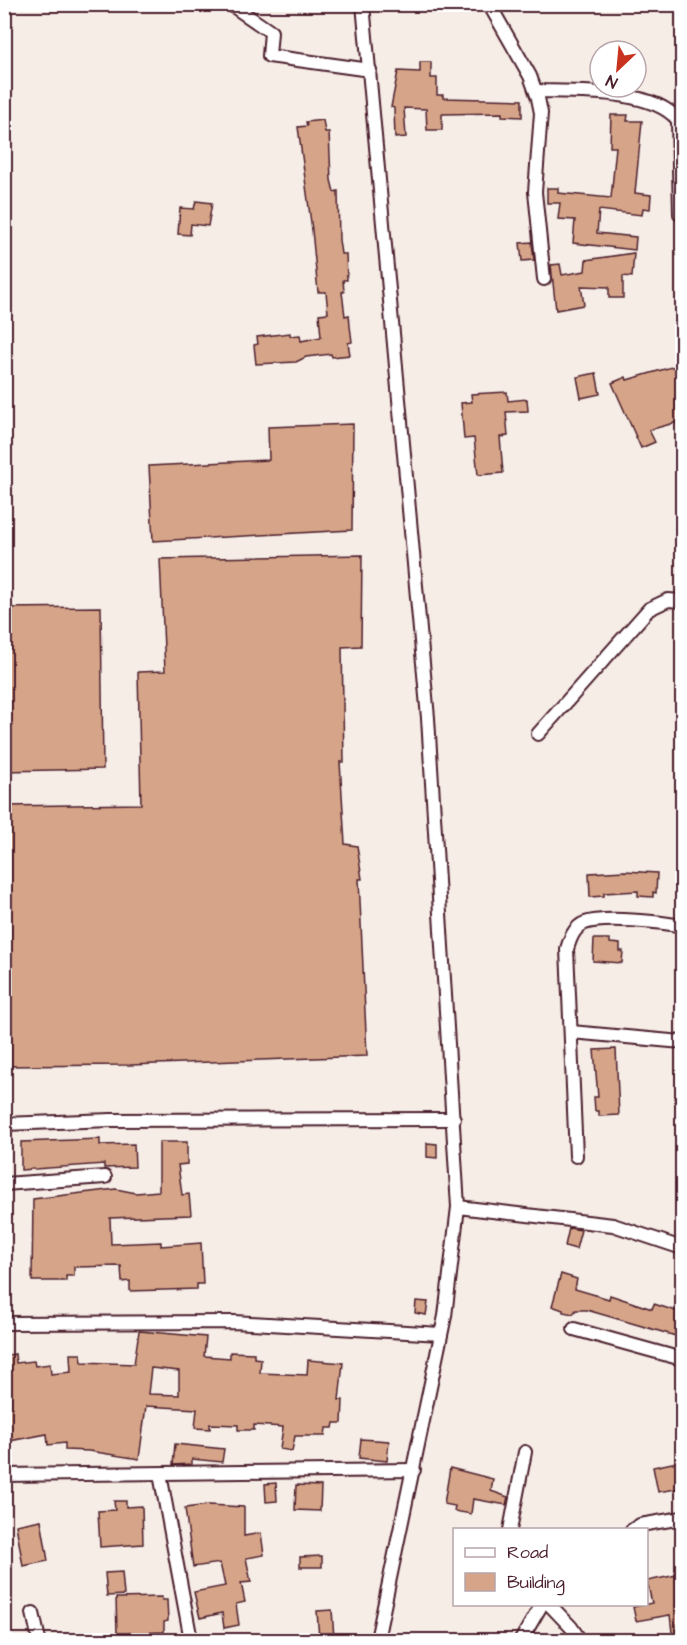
<svg xmlns="http://www.w3.org/2000/svg" width="687" height="1645" font-family="'Architects Daughter',sans-serif">
<style>
.building{fill:#d6a589;stroke:#4a1f2b;stroke-width:1.5;fill-rule:evenodd}
.lines{fill:none;stroke-linecap:round;stroke-linejoin:round}
.minor-casing{stroke:#4a1f2b;stroke-width:16}
.minor{stroke:#fff;stroke-width:12}
</style>
<rect width="100%" height="100%" fill="#f7ede7"/>
<filter id="ink" filterUnits="userSpaceOnUse"><feTurbulence type="fractalNoise" baseFrequency=".0167" numOctaves="2"/><feDisplacementMap in="SourceGraphic" scale="12" xChannelSelector="R" yChannelSelector="G"/><feConvolveMatrix kernelMatrix="1 2 1 2 8 2 1 2 1" color-interpolation-filters="sRGB"/></filter>
<g filter="url(#ink)">
<g class="building">
<path d="M 420,62 L 431,62 L 431,78 L 437,78 L 437,95 L 443,95 L 443,98 L 522,100 L 522,117 L 502,116 L 502,113 L 442,114 L 442,130 L 427,130 L 426,109 L 404,108 L 406,137 L 395,138 L 394,108 L 391,107 L 398,71 L 420,72 Z"/>
<path d="M 611,115 L 628,115 L 627,121 L 642,121 L 635,193 L 651,195 L 650,209 L 643,208 L 642,215 L 599,210 L 597,233 L 636,237 L 635,250 L 573,243 L 575,220 L 558,219 L 560,203 L 547,203 L 547,188 L 558,188 L 558,193 L 611,198 L 616,147 L 610,147 Z"/>
<path d="M 323,120 L 325,132 L 329,132 L 331,180 L 334,192 L 338,191 L 339,240 L 341,254 L 346,254 L 347,280 L 343,280 L 344,292 L 342,292 L 345,316 L 349,315 L 350,326 L 352,342 L 348,343 L 350,355 L 332,357 L 331,354 L 306,357 L 296,362 L 256,364 L 254,345 L 258,344 L 257,337 L 290,333 L 290,336 L 300,335 L 301,341 L 321,337 L 319,314 L 328,313 L 326,292 L 318,292 L 312,230 L 298,127 L 307,126 L 306,122 Z"/>
<path d="M 196,201 L 212,203 L 208,226 L 191,224 L 190,235 L 178,234 L 180,208 L 194,209 Z"/>
<path d="M 532,242 L 534,260 L 522,261 L 520,243 Z"/>
<path d="M 634,253 L 632,277 L 623,276 L 623,298 L 609,298 L 609,287 L 581,286 L 584,305 L 556,310 L 551,265 L 560,264 L 562,275 L 585,271 L 586,260 Z"/>
<path d="M 682,364 L 682,421 L 649,430 L 655,442 L 641,448 L 612,383 L 626,377 L 627,380 Z"/>
<path d="M 596,373 L 600,394 L 581,398 L 577,377 Z"/>
<path d="M 507,392 L 508,401 L 527,399 L 528,411 L 506,412 L 508,436 L 500,437 L 503,473 L 478,475 L 474,438 L 464,439 L 461,403 L 472,402 L 471,394 Z"/>
<path d="M 353,424 L 352,530 L 153,541 L 149,466 L 269,460 L 268,427 Z"/>
<path d="M 362,555 L 361,646 L 342,647 L 344,762 L 340,762 L 345,844 L 357,846 L 362,879 L 359,879 L 367,1056 L 130,1065 L 4,1066 L 4,806 L 141,804 L 138,672 L 165,671 L 160,559 Z"/>
<path d="M 101,607 L 103,769 L 4,771 L 4,608 Z"/>
<path d="M 625,871 L 657,873 L 656,893 L 653,892 L 653,897 L 638,896 L 638,891 L 604,893 L 604,896 L 590,897 L 589,873 Z"/>
<path d="M 594,939 L 610,939 L 610,943 L 620,944 L 620,951 L 623,951 L 622,963 L 593,961 Z"/>
<path d="M 616,1049 L 619,1115 L 599,1116 L 599,1111 L 595,1111 L 594,1097 L 598,1097 L 594,1050 Z"/>
<path d="M 100,1139 L 100,1145 L 134,1144 L 135,1167 L 104,1168 L 104,1164 L 21,1170 L 21,1142 Z"/>
<path d="M 159,1142 L 187,1142 L 187,1164 L 178,1165 L 182,1195 L 189,1194 L 191,1215 L 110,1218 L 111,1244 L 161,1242 L 161,1246 L 201,1243 L 203,1284 L 197,1284 L 197,1289 L 130,1291 L 130,1281 L 122,1282 L 121,1266 L 74,1267 L 74,1276 L 66,1276 L 66,1281 L 32,1281 L 33,1199 L 116,1189 L 136,1193 L 159,1191 Z"/>
<path d="M 427,1143 L 437,1144 L 437,1158 L 427,1157 Z"/>
<path d="M 569,1228 L 581,1230 L 576,1249 L 565,1246 Z"/>
<path d="M 561,1274 L 577,1279 L 575,1289 L 609,1299 L 610,1295 L 652,1309 L 654,1304 L 682,1313 L 682,1325 L 680,1324 L 676,1336 L 587,1310 L 576,1310 L 573,1314 L 563,1312 L 563,1310 L 552,1306 Z"/>
<path d="M 416,1301 L 428,1302 L 426,1315 L 415,1313 Z"/>
<path d="M 139,1331 L 206,1337 L 204,1356 L 230,1358 L 230,1352 L 254,1353 L 254,1358 L 261,1359 L 260,1373 L 307,1375 L 308,1360 L 343,1363 L 339,1400 L 343,1400 L 342,1423 L 334,1423 L 333,1428 L 326,1428 L 325,1436 L 295,1436 L 292,1451 L 280,1449 L 283,1427 L 254,1425 L 254,1430 L 238,1430 L 238,1425 L 210,1424 L 210,1429 L 195,1428 L 197,1409 L 146,1406 L 139,1459 L 89,1451 L 65,1450 L 65,1443 L 48,1445 L 47,1434 L 4,1442 L 4,1356 L 15,1354 L 16,1363 L 34,1361 L 35,1366 L 50,1364 L 51,1374 L 71,1372 L 70,1354 L 81,1354 L 82,1362 L 134,1364 ZM 151,1368 L 179,1371 L 179,1395 L 148,1394 Z"/>
<path d="M 361,1439 L 389,1441 L 387,1461 L 359,1458 Z"/>
<path d="M 175,1444 L 224,1449 L 222,1462 L 192,1459 L 192,1464 L 173,1465 Z"/>
<path d="M 682,1461 L 682,1488 L 658,1492 L 653,1467 Z"/>
<path d="M 450,1468 L 493,1479 L 491,1491 L 508,1497 L 506,1505 L 473,1499 L 471,1514 L 454,1511 L 455,1506 L 444,1504 Z"/>
<path d="M 276,1483 L 277,1501 L 266,1502 L 265,1484 Z"/>
<path d="M 296,1485 L 321,1486 L 320,1511 L 295,1510 Z"/>
<path d="M 114,1501 L 126,1501 L 126,1507 L 142,1506 L 143,1544 L 100,1547 L 98,1511 L 115,1510 Z"/>
<path d="M 209,1505 L 244,1507 L 244,1536 L 261,1533 L 264,1555 L 246,1558 L 251,1582 L 241,1583 L 245,1602 L 236,1604 L 239,1625 L 224,1628 L 222,1613 L 200,1618 L 194,1592 L 225,1586 L 220,1563 L 193,1567 L 185,1508 Z"/>
<path d="M 41,1520 L 48,1561 L 23,1566 L 16,1525 Z"/>
<path d="M 322,1556 L 322,1567 L 300,1567 L 300,1557 Z"/>
<path d="M 122,1572 L 124,1595 L 107,1596 L 105,1573 Z"/>
<path d="M 682,1574 L 682,1641 L 673,1641 L 670,1615 L 636,1621 L 633,1607 L 652,1603 L 647,1581 Z"/>
<path d="M 162,1597 L 162,1600 L 167,1600 L 168,1621 L 164,1622 L 164,1632 L 117,1634 L 116,1598 Z"/>
<path d="M 332,1610 L 334,1638 L 319,1639 L 317,1611 Z"/>
</g>
<g class="lines">
<defs>
<g id="minor">
<path d="M 230,4 L 271,32 L 269,56 L 370,70"/>
<path d="M 363,4 L 428,718 L 458,1207 L 445,1316 L 377,1640"/>
<path d="M 489,4 L 530,76 L 538,98 L 541,113 L 535,192 L 544,279"/>
<path d="M 536,91 C 573,92 652,88 678,120 L 680,214"/>
<path d="M 538,734 L 649,609 L 668,600 L 682,601"/>
<path d="M 571,1032 L 682,1042"/>
<path d="M 4,1124 L 111,1120 L 454,1119"/>
<path d="M 576,1156 L 567,949 C 570,939 574,927 585,923 C 603,916 662,922 682,926"/>
<path d="M 4,1184 L 105,1177"/>
<path d="M 458,1207 L 613,1225 L 682,1248"/>
<path d="M 4,1323 L 234,1322 L 441,1334"/>
<path d="M 574,1329 L 682,1359"/>
<path d="M 160,1474 L 191,1640"/>
<path d="M 4,1475 L 414,1470"/>
<path d="M 510,1530 L 525,1452"/>
<path d="M 632,1530 L 640,1525 L 682,1518"/>
<path d="M 549,1604 L 571,1627 L 580,1640"/>
<path d="M 33,1613 L 39,1640"/>
<path d="M 521,1640 L 542,1604"/>
</g>
</defs>
<use href="#minor" class="minor-casing"/>
<use href="#minor" class="minor"/>
</g>
</g>
<rect width="687" height="1645" fill="none" stroke="#fff" stroke-width="24"/>
<rect x="12" y="12" width="663" height="1621" fill="none" stroke="#4a1f2b" stroke-width="2" filter="url(#ink)"/>
<rect x="453" y="1528" width="195" height="78" fill="#ffffff" stroke="#b7a5aa" stroke-width="1.5"/>
<rect x="465" y="1548" width="30" height="9" fill="#ffffff" stroke="#b7a5aa" stroke-width="1.5"/>
<text x="507" y="1558" font-size="18" fill="#4a1f2b">Road</text>
<rect x="465" y="1573" width="30" height="18" fill="#d6a589" stroke="#b7a5aa" stroke-width="1.5"/>
<text x="507" y="1588" font-size="18" fill="#4a1f2b">Building</text>
<g transform="translate(618 69) rotate(206)"><circle r="28" fill="#ffffff" stroke="#b7a5aa" stroke-width="1.5"/>
<path d="M0-4.5L10 22L0 15L-10 22Z" fill="#c8321e"/>
<text y="-9" font-size="16" font-weight="bold" text-anchor="middle" fill="#4a1f2b">N</text>
</g>
</svg>
